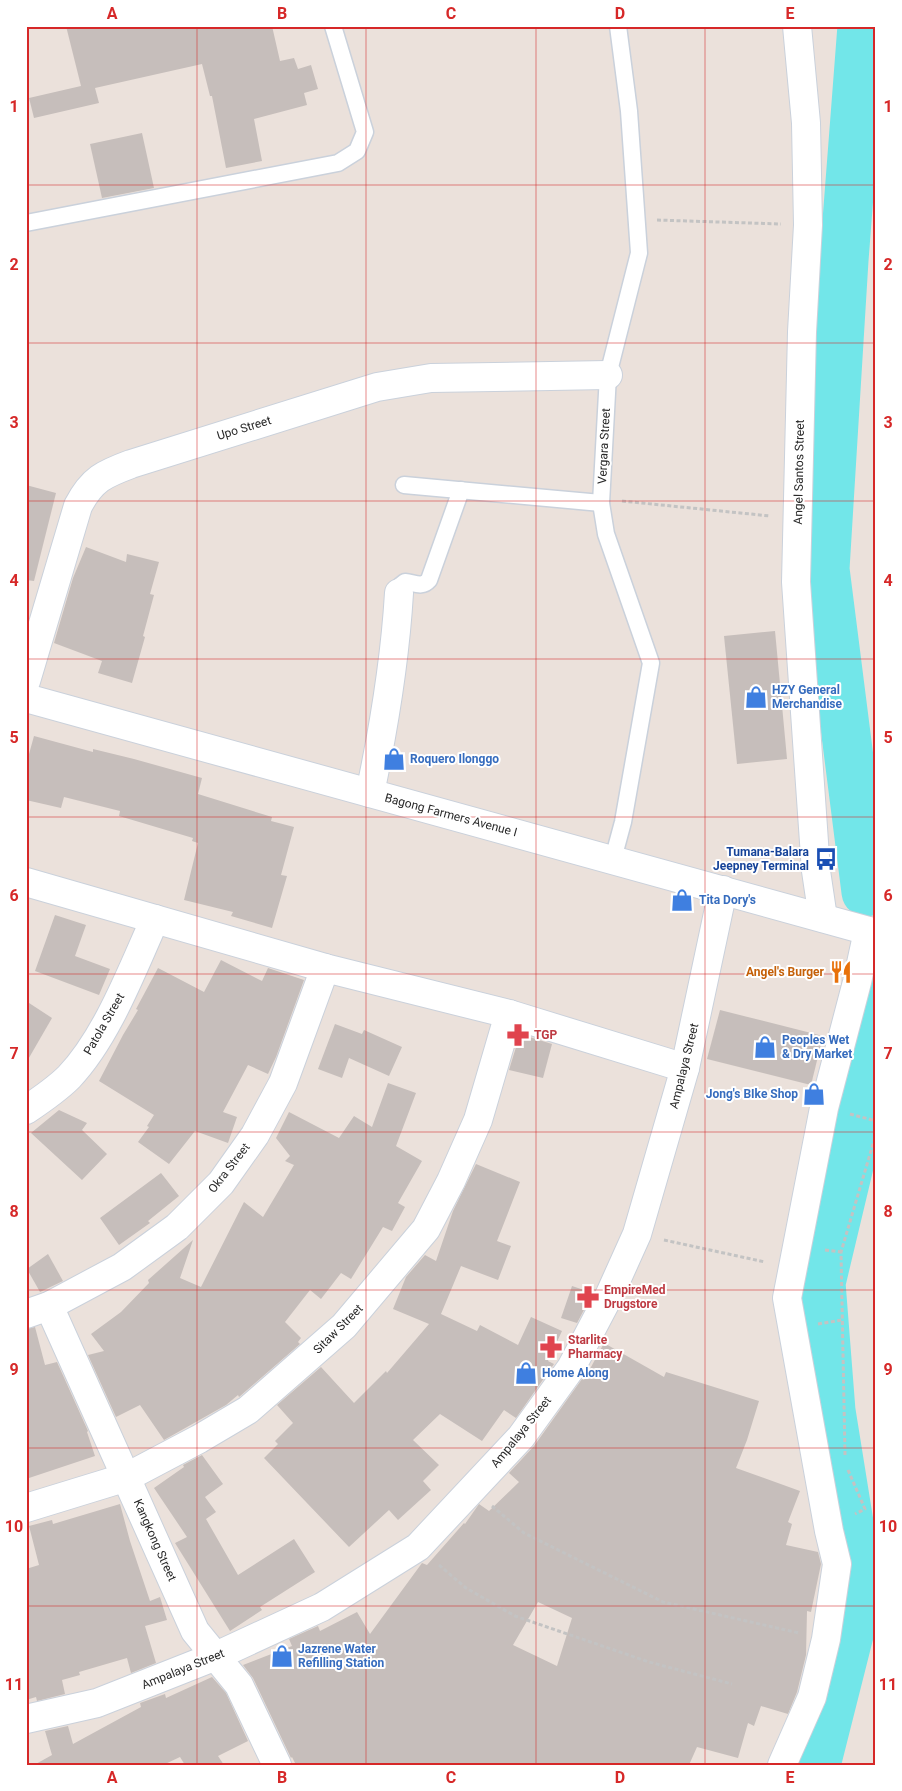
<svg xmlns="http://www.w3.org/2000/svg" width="902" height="1791" font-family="Roboto,sans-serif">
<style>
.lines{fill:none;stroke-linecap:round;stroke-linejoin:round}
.river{stroke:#72e6e9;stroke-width:49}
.building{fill:#c6bebb;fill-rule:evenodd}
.lane-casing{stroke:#cad1db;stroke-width:19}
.street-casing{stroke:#cad1db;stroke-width:30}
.secondary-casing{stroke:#cad1db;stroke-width:30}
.path{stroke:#c3c3c3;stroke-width:3;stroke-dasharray:4 2.5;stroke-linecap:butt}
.lane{stroke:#fff;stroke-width:16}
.street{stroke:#fff;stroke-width:28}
.secondary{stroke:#fff;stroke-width:28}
.grid{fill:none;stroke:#d62828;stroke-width:1;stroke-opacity:0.55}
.labels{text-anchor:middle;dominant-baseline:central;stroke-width:4;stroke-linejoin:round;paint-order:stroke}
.street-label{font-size:12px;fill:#292929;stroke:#fff}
.shop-label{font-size:12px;font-weight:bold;fill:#366cbe;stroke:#fff;text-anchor:start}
.transit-label{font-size:12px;font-weight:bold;fill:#164399;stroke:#fff;text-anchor:end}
.food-label{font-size:12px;font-weight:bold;fill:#c56008;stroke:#fff;text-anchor:end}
.health-label{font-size:12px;font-weight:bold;fill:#be3a42;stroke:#fff;text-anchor:start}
.neatline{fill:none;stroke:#d62828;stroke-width:2}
.grid-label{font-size:16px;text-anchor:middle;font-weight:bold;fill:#d62828}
</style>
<rect width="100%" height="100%" fill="#ebe1db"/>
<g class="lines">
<g class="river">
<path d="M 862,26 L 844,260 L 825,569 L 866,892"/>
<path d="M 816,1765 L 860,1591 L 831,1411 L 821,1283 L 858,1128 L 876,995"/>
</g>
</g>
<g class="building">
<path d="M 66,26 L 272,26 L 280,61 L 294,58 L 298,69 L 311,65 L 318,89 L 304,93 L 307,105 L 254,119 L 262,161 L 226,168 L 212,96 L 210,96 L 202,64 L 95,88 L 99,103 L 34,118 L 29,98 L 81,86 Z"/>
<path d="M 142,133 L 154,188 L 102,198 L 90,144 Z"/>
<path d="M 26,485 L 56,493 L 34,581 L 26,580 Z"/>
<path d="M 86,547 L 126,562 L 127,554 L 159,562 L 150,594 L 154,595 L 143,636 L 145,637 L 132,683 L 98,673 L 102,661 L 54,643 L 73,578 Z"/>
<path d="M 775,631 L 787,759 L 737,764 L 724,636 Z"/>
<path d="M 34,736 L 93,752 L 93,749 L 134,759 L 202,778 L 198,794 L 272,817 L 271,821 L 294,827 L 281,875 L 287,876 L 272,928 L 231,916 L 233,912 L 184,900 L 198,843 L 192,841 L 193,838 L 119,816 L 120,811 L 64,797 L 61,808 L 26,800 L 26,765 Z"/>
<path d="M 55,915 L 86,925 L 75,956 L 110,969 L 99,995 L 35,971 Z"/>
<path d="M 221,960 L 262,981 L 268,968 L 304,980 L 276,1057 L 268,1074 L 248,1065 L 223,1112 L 237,1117 L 228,1143 L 195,1131 L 169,1164 L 138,1142 L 149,1127 L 147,1126 L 154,1115 L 99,1081 L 123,1035 L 138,1010 L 136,1009 L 158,968 L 204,992 Z"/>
<path d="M 26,1001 L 52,1018 L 26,1063 Z"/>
<path d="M 720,1010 L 823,1036 L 811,1085 L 707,1059 Z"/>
<path d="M 335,1024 L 362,1034 L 364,1030 L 402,1047 L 389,1076 L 349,1058 L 342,1078 L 318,1069 Z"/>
<path d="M 520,1034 L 552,1044 L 543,1078 L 509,1070 Z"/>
<path d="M 388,1083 L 416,1093 L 396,1146 L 422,1161 L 398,1203 L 405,1207 L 392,1231 L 383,1227 L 351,1279 L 341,1273 L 321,1299 L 310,1290 L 285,1322 L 301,1338 L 298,1342 L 300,1344 L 239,1397 L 238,1395 L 226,1405 L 164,1440 L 140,1405 L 116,1417 L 88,1355 L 104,1351 L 91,1334 L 121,1312 L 149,1283 L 148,1280 L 193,1240 L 180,1278 L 201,1287 L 244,1202 L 263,1217 L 294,1165 L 285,1161 L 290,1156 L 276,1138 L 289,1112 L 339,1138 L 354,1116 L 372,1127 Z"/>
<path d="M 59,1110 L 87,1123 L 82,1130 L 107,1154 L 82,1180 L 31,1133 Z"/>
<path d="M 476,1164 L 520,1182 L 497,1241 L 511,1246 L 498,1280 L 461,1266 L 441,1314 L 477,1331 L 480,1325 L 518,1345 L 531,1317 L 562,1331 L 548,1361 L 554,1364 L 516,1418 L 504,1410 L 482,1441 L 440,1414 L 413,1440 L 439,1465 L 423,1481 L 431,1490 L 398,1520 L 389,1510 L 349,1547 L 264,1458 L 278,1444 L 275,1441 L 293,1423 L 277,1405 L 321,1367 L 354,1403 L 386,1371 L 387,1373 L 429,1324 L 393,1309 L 406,1277 L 425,1255 L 436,1261 L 453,1211 Z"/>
<path d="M 161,1173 L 179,1196 L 148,1221 L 150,1223 L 119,1245 L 100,1218 Z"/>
<path d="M 48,1254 L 63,1281 L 40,1292 L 27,1269 Z"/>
<path d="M 572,1286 L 593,1293 L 577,1323 L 561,1318 Z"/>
<path d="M 35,1327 L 45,1365 L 57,1362 L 88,1431 L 87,1432 L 95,1456 L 26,1479 L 26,1329 Z"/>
<path d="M 604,1343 L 664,1377 L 666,1372 L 759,1401 L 747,1440 L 736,1468 L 800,1491 L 788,1522 L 792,1524 L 786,1545 L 818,1552 L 821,1564 L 811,1612 L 807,1611 L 806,1655 L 797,1692 L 788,1714 L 761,1706 L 754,1726 L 748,1723 L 738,1758 L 697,1747 L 689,1765 L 296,1765 L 292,1757 L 291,1758 L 253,1678 L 243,1665 L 292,1646 L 289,1639 L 318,1626 L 320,1631 L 357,1612 L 370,1634 L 422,1563 L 427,1565 L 464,1523 L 465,1524 L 479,1504 L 489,1511 L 519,1482 L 509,1473 L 534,1446 L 582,1379 L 584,1380 ZM 538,1602 L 572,1618 L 557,1666 L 513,1645 Z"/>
<path d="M 202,1455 L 223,1484 L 205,1497 L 216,1512 L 206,1519 L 238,1575 L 294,1539 L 315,1572 L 260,1607 L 262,1610 L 230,1631 L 175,1543 L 187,1537 L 154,1488 L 184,1467 L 183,1465 Z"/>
<path d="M 120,1504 L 130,1541 L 150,1601 L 160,1597 L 167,1620 L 145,1626 L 156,1663 L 131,1673 L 127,1658 L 79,1672 L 80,1675 L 62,1680 L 65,1694 L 37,1701 L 36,1697 L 26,1700 L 26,1569 L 39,1565 L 29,1526 L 52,1520 L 53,1524 Z"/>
<path d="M 212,1677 L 226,1693 L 248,1741 L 218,1756 L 224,1765 L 185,1765 L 180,1757 L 163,1765 L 34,1765 L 52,1755 L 45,1731 L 68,1726 L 73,1744 L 141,1707 L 140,1703 L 165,1694 L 166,1698 Z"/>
</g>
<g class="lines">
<defs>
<g id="lane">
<path d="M 26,223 L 338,163 L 357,151 L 365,132 L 333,26"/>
<path d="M 404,485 L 601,503"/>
<path d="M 399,593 L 400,586 L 405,582 C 415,583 422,588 429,580 L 461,490"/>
<path d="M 613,859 L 623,822 L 651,663 L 606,534 L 601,503 L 608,375 L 639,253 L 629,111 L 618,26"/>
</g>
<g id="street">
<path d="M 26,681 L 78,506 C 92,479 104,474 131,464 L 377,387 L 431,378 L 608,375"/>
<path d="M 370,793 C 384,727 395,660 399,593"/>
<path d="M 26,882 L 325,968 L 509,1014 L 685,1068"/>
<path d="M 26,1110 C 41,1100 56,1090 69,1077 C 107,1037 132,970 155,919"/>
<path d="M 49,1306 L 195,1631 L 239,1685 L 277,1765"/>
<path d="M 26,1314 L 49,1306 L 122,1267 L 177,1227 L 221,1183 L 255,1135 L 283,1083 L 325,968"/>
<path d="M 26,1508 L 127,1477 L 199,1439 L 248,1410 L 344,1326 L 426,1229 L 451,1181 L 478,1120 L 509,1014"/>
<path d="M 26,1719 L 97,1703 L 216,1656 L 322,1607 L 418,1547 L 521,1437 L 571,1368 L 610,1294 L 637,1234 L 685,1068 L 723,890"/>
<path d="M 782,1765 L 812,1697 L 826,1639 L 837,1564 L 829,1531 L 787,1298 L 824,1108 L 857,982 L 868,931"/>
</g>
<g id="secondary">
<path d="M 797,26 L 806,123 L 808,225 L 802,332 L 796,582 L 816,871 L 823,918"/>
<path d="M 26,698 L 876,933"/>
</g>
</defs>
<use href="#lane" class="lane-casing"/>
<use href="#street" class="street-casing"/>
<use href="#secondary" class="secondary-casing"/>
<g class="path">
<path d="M 657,220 L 781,224"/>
<path d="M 622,501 L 770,516"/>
<path d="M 850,1114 L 876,1121"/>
<path d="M 664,1240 L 765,1262"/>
<path d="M 825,1250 L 841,1252"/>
<path d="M 818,1324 L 842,1320"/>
<path d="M 845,1455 L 841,1252 L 876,1134"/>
<path d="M 848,1470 L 865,1509 L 855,1514"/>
<path d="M 492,1506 L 524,1533 L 663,1602 L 799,1633"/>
<path d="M 439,1565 L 466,1588 L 515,1616 L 649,1662 L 732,1684"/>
</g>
<use href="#lane" class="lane"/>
<use href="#street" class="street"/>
<use href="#secondary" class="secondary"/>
</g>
<path class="grid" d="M 197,26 L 197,1765M 366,26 L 366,1765M 536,26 L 536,1765M 705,26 L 705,1765M 26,185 L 876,185M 26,343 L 876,343M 26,501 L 876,501M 26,659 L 876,659M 26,817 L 876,817M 26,974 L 876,974M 26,1132 L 876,1132M 26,1290 L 876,1290M 26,1448 L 876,1448M 26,1606 L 876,1606"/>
<defs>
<symbol id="shop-bare" viewBox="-9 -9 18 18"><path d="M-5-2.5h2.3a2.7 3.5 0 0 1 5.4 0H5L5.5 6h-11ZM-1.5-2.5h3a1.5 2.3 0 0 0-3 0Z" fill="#3f7fe0" stroke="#fff" stroke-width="2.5" paint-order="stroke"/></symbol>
<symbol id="bus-bare" viewBox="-9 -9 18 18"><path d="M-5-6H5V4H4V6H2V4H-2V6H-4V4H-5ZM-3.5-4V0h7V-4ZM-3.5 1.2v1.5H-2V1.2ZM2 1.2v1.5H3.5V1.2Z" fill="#1a4fb4" stroke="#fff" stroke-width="2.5" paint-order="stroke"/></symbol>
<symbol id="restaurant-bare" viewBox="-9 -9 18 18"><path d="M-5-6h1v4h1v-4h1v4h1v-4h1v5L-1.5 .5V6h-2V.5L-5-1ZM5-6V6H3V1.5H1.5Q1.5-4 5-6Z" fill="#e8710a" stroke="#fff" stroke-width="2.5" paint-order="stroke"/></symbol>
<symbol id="pharmacy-bare" viewBox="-9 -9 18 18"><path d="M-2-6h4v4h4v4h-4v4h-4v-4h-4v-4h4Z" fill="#e0444e" stroke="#fff" stroke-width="2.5" paint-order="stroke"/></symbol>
</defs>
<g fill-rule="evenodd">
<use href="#shop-bare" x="740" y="681" width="32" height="32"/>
<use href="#shop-bare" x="378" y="743" width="32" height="32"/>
<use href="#bus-bare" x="810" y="843" width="32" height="32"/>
<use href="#shop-bare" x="666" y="884" width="32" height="32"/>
<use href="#restaurant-bare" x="825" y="956" width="32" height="32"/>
<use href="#pharmacy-bare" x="502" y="1019" width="32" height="32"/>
<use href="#shop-bare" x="749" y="1031" width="32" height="32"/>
<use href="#shop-bare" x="798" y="1078" width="32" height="32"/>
<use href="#pharmacy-bare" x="572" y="1281" width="32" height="32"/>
<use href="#pharmacy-bare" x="535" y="1331" width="32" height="32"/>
<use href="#shop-bare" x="510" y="1357" width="32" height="32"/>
<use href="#shop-bare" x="266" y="1640" width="32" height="32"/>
</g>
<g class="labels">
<g class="street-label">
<text transform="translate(244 428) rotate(-17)">Upo Street</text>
<text transform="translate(604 446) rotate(-87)">Vergara Street</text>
<text transform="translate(799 472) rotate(-89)">Angel Santos Street</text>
<text transform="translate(451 815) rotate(15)">Bagong Farmers Avenue I</text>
<text transform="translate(104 1024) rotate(-60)">Patola Street</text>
<text transform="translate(684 1066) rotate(-76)">Ampalaya Street</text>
<text transform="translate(229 1168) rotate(-52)">Okra Street</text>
<text transform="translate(338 1329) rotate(-45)">Sitaw Street</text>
<text transform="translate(521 1432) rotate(-51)">Ampalaya Street</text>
<text transform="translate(155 1540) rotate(66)">Kangkong Street</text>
<text transform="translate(183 1669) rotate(-22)">Ampalaya Street</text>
</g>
<g class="shop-label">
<text x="772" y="690">HZY General<tspan x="772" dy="14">Merchandise</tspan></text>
<text x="410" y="759">Roquero Ilonggo</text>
<text x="699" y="900">Tita Dory's</text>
<text x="782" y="1040">Peoples Wet<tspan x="782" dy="14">&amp; Dry Market</tspan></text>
<text x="798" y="1094" text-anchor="end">Jong's BIke Shop</text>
<text x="542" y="1373">Home Along</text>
<text x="298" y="1649">Jazrene Water<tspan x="298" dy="14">Refilling Station</tspan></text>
</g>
<g class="transit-label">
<text x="809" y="852">Tumana-Balara<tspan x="809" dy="14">Jeepney Terminal</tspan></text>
</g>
<g class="food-label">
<text x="824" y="972">Angel's Burger</text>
</g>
<g class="health-label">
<text x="534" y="1035">TGP</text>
<text x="604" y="1290">EmpireMed<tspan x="604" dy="14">Drugstore</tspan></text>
<text x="568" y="1340">Starlite<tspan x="568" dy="14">Pharmacy</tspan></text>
</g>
</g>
<rect width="902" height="1791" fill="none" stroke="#ffffff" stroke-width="55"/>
<rect x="28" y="28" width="846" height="1736" class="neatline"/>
<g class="grid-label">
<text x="112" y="19">A</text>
<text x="282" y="19">B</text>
<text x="451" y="19">C</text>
<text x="620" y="19">D</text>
<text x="790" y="19">E</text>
<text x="14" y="112">1</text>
<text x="888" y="112">1</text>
<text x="14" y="270">2</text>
<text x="888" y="270">2</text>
<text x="14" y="428">3</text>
<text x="888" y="428">3</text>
<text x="14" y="586">4</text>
<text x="888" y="586">4</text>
<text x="14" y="743">5</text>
<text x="888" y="743">5</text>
<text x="14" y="901">6</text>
<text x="888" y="901">6</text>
<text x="14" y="1059">7</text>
<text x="888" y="1059">7</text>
<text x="14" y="1217">8</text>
<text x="888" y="1217">8</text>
<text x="14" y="1375">9</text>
<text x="888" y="1375">9</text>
<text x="14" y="1532">10</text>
<text x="888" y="1532">10</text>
<text x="14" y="1690">11</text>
<text x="888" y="1690">11</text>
<text x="112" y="1783">A</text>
<text x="282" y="1783">B</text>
<text x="451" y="1783">C</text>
<text x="620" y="1783">D</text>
<text x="790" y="1783">E</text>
</g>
</svg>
